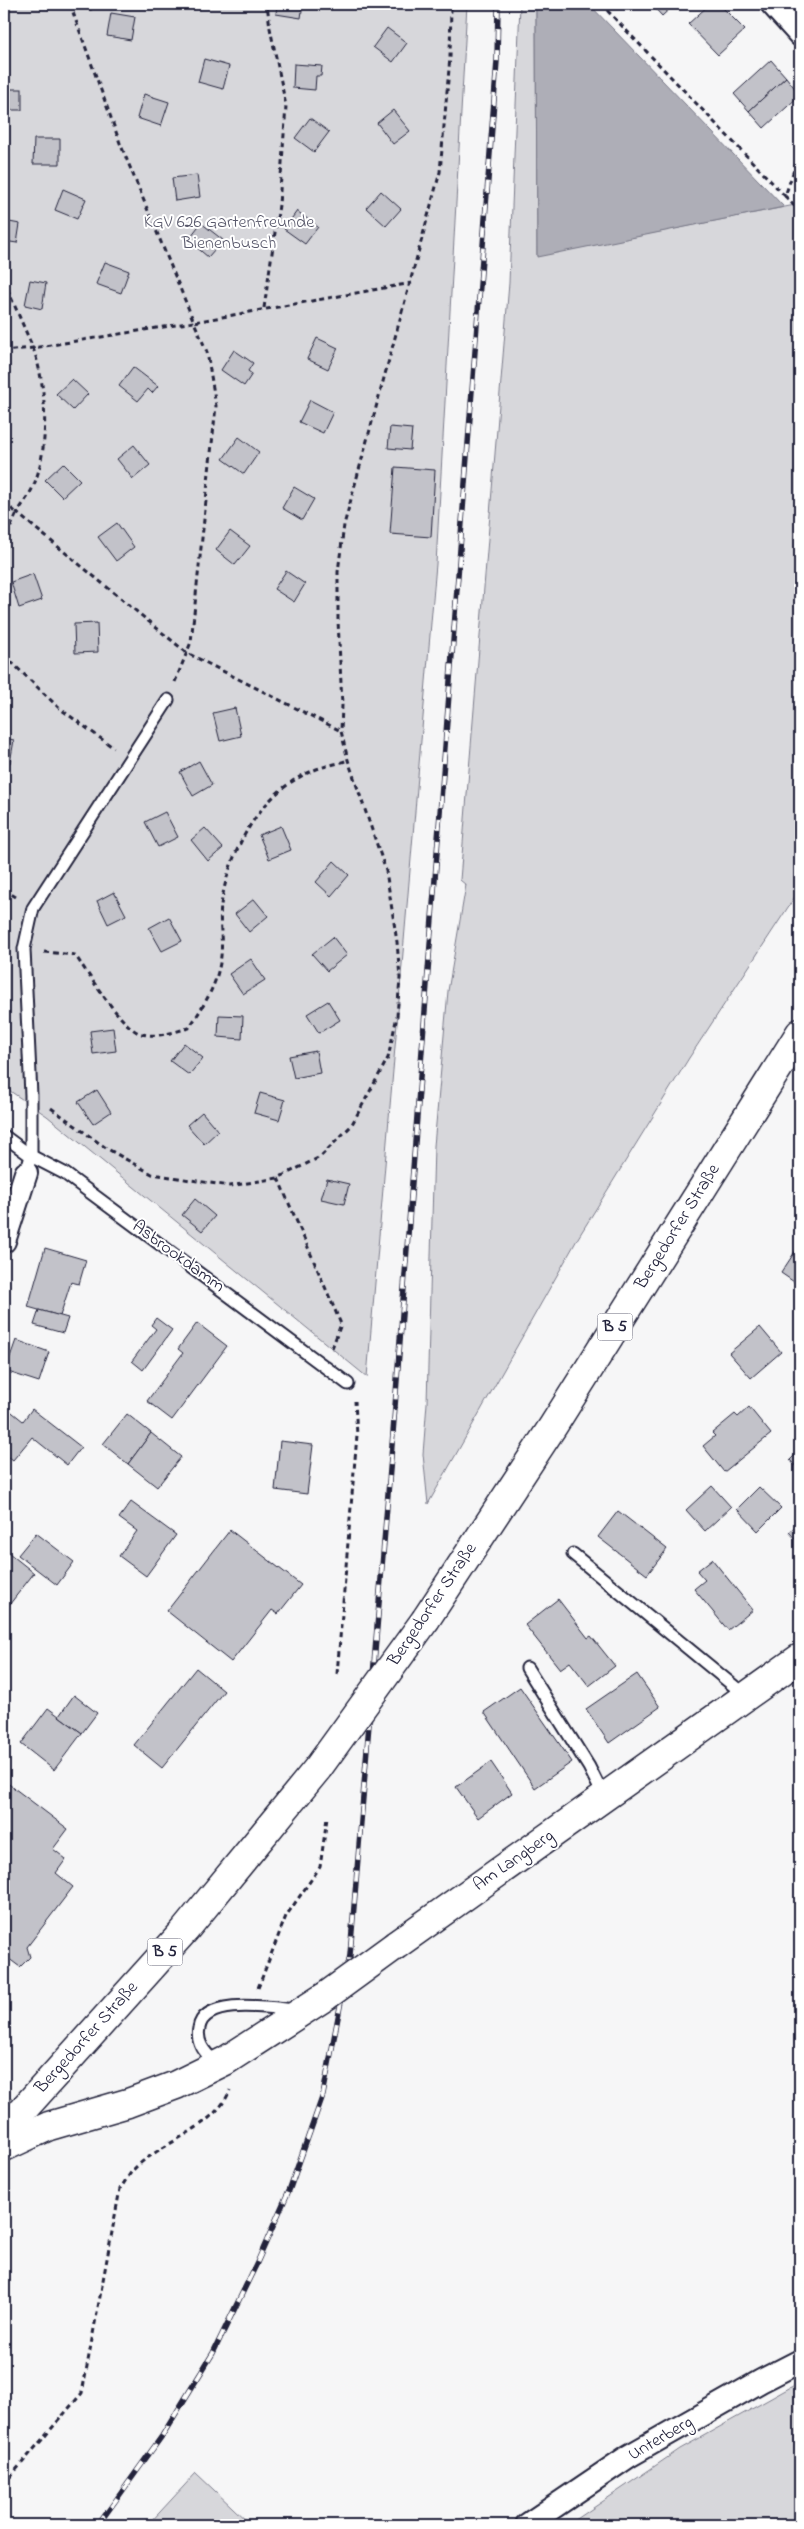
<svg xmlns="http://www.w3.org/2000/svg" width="804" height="2529" font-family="'Indie Flower',sans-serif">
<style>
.green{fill:#d7d7db;stroke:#7c7c8b}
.water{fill:#aeaeb7;stroke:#767685}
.building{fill:#c2c2c9;stroke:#22223b}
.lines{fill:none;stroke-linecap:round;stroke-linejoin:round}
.lane-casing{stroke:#22223b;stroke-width:15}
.street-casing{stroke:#22223b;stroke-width:26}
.secondary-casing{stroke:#22223b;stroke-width:31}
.primary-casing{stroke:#22223b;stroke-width:31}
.path{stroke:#22223b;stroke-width:3;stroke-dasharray:5 4;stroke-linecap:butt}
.lane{stroke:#fff;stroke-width:11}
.street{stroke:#fff;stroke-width:22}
.secondary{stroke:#fff;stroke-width:28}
.primary{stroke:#fff;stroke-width:28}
.rail-casing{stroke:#22223b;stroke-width:5.5}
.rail{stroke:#fff;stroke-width:4;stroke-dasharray:11;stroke-linecap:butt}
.secondary-bridge-casing{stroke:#22223b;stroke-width:31;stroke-linecap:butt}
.primary-bridge-casing{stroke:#22223b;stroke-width:31;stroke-linecap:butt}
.secondary-bridge{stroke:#fff;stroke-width:28}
.primary-bridge{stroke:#fff;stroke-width:28}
.labels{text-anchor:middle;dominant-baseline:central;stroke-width:4;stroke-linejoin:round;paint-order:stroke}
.shield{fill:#fff;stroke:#646476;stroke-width:1}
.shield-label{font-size:16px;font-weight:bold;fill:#22223b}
.park-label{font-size:18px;fill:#58586b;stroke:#fff}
.street-label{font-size:18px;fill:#22223b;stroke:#fff}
</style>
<rect width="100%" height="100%" fill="#f6f6f7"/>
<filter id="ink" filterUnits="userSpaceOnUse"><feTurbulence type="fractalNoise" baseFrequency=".02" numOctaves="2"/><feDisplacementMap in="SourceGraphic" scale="10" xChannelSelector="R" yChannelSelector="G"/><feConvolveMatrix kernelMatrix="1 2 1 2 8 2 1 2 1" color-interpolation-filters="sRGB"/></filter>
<g filter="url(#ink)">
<g class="green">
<path d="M 4,4 L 467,4 L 436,564 L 367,1377 L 47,1116 L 4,1087 Z"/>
<path d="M 520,4 L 536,4 L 537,256 L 800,204 L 800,889 L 689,1058 L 578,1238 L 428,1504 L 423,1454 L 427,1403 L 434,1146 L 448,991 L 466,885 L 460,880 L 509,283 Z"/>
<path d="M 800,2382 L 800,2525 L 568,2525 L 680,2449 Z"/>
<path d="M 196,2473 L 251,2525 L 148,2525 Z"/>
</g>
<path class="water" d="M 536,4 L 589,4 L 784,207 L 537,257 Z"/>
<g class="building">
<path d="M 161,4 L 185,4 L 184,9 Z"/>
<path d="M 277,4 L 303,4 L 301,18 L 276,14 Z"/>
<path d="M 372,4 L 385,4 L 382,9 Z"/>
<path d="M 651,4 L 675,4 L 662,16 Z"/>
<path d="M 710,4 L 719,4 L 745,30 L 718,55 L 688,24 Z"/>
<path d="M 111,13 L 135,17 L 131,40 L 107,36 Z"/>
<path d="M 387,28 L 407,43 L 393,62 L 373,47 Z"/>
<path d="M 204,59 L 229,66 L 223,89 L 198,82 Z"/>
<path d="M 771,60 L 786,77 L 749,111 L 734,94 Z"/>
<path d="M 294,64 L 322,66 L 321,76 L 316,76 L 315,90 L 293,88 Z"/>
<path d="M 786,77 L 800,95 L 764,128 L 749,111 Z"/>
<rect x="4" y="89" width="18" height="21"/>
<path d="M 144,94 L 169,102 L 161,126 L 137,118 Z"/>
<path d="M 393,110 L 410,131 L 393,144 L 377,123 Z"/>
<path d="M 310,118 L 329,132 L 314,152 L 295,138 Z"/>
<path d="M 34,139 L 60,139 L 60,164 L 33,164 Z"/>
<path d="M 197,175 L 200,197 L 175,201 L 172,178 Z"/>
<path d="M 63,189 L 86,199 L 77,219 L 55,210 Z"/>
<path d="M 381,191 L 401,209 L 386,226 L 366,208 Z"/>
<path d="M 297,211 L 318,227 L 305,244 L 284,229 Z"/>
<path d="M 4,221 L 20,224 L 17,243 L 4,241 Z"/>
<path d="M 201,223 L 223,240 L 208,257 L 188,240 Z"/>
<path d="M 105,262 L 129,271 L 121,293 L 96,284 Z"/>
<path d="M 30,280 L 46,283 L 42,309 L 25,305 Z"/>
<path d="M 317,338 L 338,348 L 328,369 L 307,359 Z"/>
<path d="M 234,350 L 253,363 L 248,371 L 252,374 L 244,386 L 221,370 Z"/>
<path d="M 133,367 L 158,386 L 152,393 L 148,389 L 138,401 L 119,386 Z"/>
<path d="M 72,379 L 88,394 L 73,410 L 56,394 Z"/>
<path d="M 310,400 L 333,412 L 323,433 L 299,422 Z"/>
<path d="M 390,427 L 412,429 L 410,450 L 388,448 Z"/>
<path d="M 239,437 L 259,452 L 244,474 L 223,459 Z"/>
<path d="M 134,445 L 150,465 L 133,479 L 117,459 Z"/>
<path d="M 63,463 L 80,480 L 62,497 L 45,480 Z"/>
<path d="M 395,467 L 435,470 L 431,537 L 390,534 Z"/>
<path d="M 294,487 L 314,499 L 302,520 L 282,508 Z"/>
<path d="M 117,523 L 134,547 L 116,561 L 98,537 Z"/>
<path d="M 230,531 L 250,546 L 235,565 L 216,550 Z"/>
<path d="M 286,571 L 305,584 L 294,602 L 274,589 Z"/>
<path d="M 33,574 L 42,600 L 19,608 L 11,582 Z"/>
<path d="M 97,623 L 98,652 L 75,653 L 74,624 Z"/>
<path d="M 235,708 L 241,736 L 220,741 L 213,713 Z"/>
<path d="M 4,738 L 14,740 L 10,763 L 4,762 Z"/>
<path d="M 199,761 L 212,785 L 193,796 L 180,772 Z"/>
<path d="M 165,812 L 178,837 L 158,847 L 145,822 Z"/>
<path d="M 281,826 L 291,850 L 269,859 L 259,835 Z"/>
<path d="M 205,828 L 223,848 L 208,861 L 191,840 Z"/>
<path d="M 334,861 L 349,875 L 331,896 L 316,882 Z"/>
<path d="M 114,892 L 126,915 L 108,924 L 97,901 Z"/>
<path d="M 254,899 L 268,916 L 249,932 L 235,914 Z"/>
<path d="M 169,917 L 182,941 L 162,951 L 149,928 Z"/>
<path d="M 333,937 L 347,955 L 327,971 L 312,954 Z"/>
<path d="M 251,959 L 265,980 L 243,994 L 229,974 Z"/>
<path d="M 328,1001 L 340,1020 L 319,1033 L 307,1014 Z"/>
<path d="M 219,1015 L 243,1016 L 242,1039 L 218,1037 Z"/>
<path d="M 113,1028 L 116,1051 L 93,1054 L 90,1031 Z"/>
<path d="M 184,1043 L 203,1058 L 189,1075 L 170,1061 Z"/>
<path d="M 316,1051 L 320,1073 L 294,1078 L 289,1056 Z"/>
<path d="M 97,1090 L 111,1112 L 93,1124 L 78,1102 Z"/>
<path d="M 260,1093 L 285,1100 L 279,1120 L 254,1113 Z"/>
<path d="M 202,1112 L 218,1131 L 204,1144 L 187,1125 Z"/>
<path d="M 327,1179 L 349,1184 L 344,1204 L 321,1199 Z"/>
<path d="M 195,1199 L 215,1216 L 202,1231 L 182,1215 Z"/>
<path d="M 800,1244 L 800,1286 L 781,1273 Z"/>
<path d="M 45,1248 L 86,1260 L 79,1284 L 71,1282 L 60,1316 L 28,1307 Z"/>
<path d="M 39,1310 L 68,1318 L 63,1333 L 34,1325 Z"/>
<path d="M 156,1318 L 172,1330 L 143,1370 L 132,1361 L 156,1329 L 151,1325 Z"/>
<path d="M 197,1323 L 227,1346 L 172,1420 L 147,1401 L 183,1353 L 178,1349 Z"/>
<path d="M 760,1327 L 781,1352 L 751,1378 L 729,1353 Z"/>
<path d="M 16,1340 L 49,1352 L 39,1382 L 5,1371 Z"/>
<path d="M 749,1407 L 771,1434 L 724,1472 L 703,1446 L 715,1436 L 712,1433 L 735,1414 L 738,1417 Z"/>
<path d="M 8,1409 L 23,1421 L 32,1409 L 81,1447 L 67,1465 L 32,1437 L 13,1460 L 4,1453 L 4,1413 Z"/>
<path d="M 127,1414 L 151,1433 L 128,1464 L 103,1444 Z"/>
<path d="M 151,1433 L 181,1457 L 157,1487 L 128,1464 Z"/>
<path d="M 280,1441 L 313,1445 L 307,1494 L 275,1490 Z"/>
<path d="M 800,1450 L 800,1471 L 790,1460 Z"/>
<path d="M 712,1486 L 731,1507 L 705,1531 L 686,1510 Z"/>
<path d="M 759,1487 L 781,1508 L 758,1531 L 737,1509 Z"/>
<path d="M 131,1502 L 176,1535 L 146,1576 L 119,1556 L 137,1531 L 119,1518 Z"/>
<path d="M 618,1511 L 667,1549 L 647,1575 L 598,1537 Z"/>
<path d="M 800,1522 L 800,1544 L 789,1532 Z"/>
<path d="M 230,1530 L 301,1585 L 278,1614 L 272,1610 L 231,1662 L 167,1611 Z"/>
<path d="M 36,1533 L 74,1562 L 57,1585 L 18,1555 Z"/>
<path d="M 4,1549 L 34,1573 L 6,1609 L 4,1607 Z"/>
<path d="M 712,1559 L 753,1610 L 728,1630 L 694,1589 L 705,1580 L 697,1571 Z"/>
<path d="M 558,1599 L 588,1638 L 591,1636 L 615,1666 L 589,1686 L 570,1662 L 560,1669 L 525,1625 Z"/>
<path d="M 196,1668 L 224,1691 L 162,1768 L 134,1745 Z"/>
<path d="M 637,1674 L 660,1707 L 609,1743 L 586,1709 Z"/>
<path d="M 520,1687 L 572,1762 L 535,1788 L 484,1712 Z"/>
<path d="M 74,1695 L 97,1713 L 82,1733 L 59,1716 Z"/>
<path d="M 48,1708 L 82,1733 L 54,1770 L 21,1744 Z"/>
<path d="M 491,1762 L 512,1793 L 478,1818 L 456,1787 Z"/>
<path d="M 6,1782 L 68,1829 L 53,1849 L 66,1859 L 56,1873 L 73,1887 L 27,1947 L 30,1957 L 20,1967 L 4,1955 L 4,1786 Z"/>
</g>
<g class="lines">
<defs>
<g id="lane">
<path d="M 4,1136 L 31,1156 L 64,1173 L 348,1384"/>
<path d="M 26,1173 L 31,1156 L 31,1095 L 24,949 L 33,908 L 168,700"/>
<path d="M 573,1554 L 746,1696"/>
<path d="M 527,1668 L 589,1767 L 604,1797"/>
<path d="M 219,2061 L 214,2061 C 204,2052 196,2042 199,2028 C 204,1996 272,2008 296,2010"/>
</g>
<g id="street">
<path d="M 772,4 L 800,35"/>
<path d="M 4,1241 L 26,1173"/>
<path d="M 527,2525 L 629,2456 L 761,2381 L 800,2361"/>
</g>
<g id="secondary">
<path d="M 396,1945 L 800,1658"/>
<path d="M 4,2147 L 49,2126 L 128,2103 L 176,2085 L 225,2061 L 326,1996"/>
</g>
<g id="primary">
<path d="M 426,1619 L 553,1426 L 800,1033"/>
<path d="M 4,2131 L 185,1930 L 318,1768"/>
</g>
</defs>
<use href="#lane" class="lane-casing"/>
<use href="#street" class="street-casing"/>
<use href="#secondary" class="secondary-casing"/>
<use href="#primary" class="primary-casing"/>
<g class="path">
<path d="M 69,4 L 91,9 L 99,4"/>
<path d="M 70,4 L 120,143 L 194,322 L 33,348 C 47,386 50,448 33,487 C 29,496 22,505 17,513 L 187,653 L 341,731"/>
<path d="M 601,4 L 785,196 L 800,152"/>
<path d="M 785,196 L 800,212"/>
<path d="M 4,281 L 33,348 L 4,351"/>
<path d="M 264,308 L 279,205 L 286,106 L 270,28 L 267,4"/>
<path d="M 4,503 L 17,513 L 4,542"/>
<path d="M 4,655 L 59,708 L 114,748"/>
<path d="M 175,682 L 191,642 L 216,406 L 207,352 L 194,322 L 412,283"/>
<path d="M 4,890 L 16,897"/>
<path d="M 44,952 L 75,955 C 87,972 121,1026 139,1033 C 156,1039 173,1032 189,1028 C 204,1005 218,984 221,956 C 223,938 218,918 222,899 C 231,848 261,792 312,771 C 323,766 337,764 348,760"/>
<path d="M 4,1074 L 9,1078"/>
<path d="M 51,1108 L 106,1148 L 152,1174 L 230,1186 L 278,1178 L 320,1157 L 351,1126 L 388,1058 L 397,1016 L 400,978 L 397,942 L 386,871 L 348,760 L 341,731 L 342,705 L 338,620 L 338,572 L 344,525 L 440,172 L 450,57 L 451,4"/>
<path d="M 278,1178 L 341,1324 L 332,1348"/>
<path d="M 337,1674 L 357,1435 L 355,1401"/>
<path d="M 258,1988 L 286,1916 L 320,1867 L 327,1818"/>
<path d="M 4,2484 L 82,2393 L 120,2189 C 124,2183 128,2176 133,2170 C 160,2142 215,2129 230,2090"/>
</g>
<use href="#lane" class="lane"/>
<use href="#street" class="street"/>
<use href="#secondary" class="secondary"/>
<use href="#primary" class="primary"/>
<defs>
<path id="rail" d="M 98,2525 L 162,2436 L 213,2353 L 256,2265 L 290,2188 L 323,2095 L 350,1955 L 393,1433 L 497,61 L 498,4"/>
</defs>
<use href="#rail" class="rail-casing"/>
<use href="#rail" class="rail"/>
<defs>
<path id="secondary-bridge" d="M 326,1996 L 396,1945"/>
<path id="primary-bridge" d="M 318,1768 L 426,1619"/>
</defs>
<use href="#secondary-bridge" class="secondary-bridge-casing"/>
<use href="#primary-bridge" class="primary-bridge-casing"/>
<use href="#secondary-bridge" class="secondary-bridge"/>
<use href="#primary-bridge" class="primary-bridge"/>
</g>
</g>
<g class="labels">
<g class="shield">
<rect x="597.5" y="1313.5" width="35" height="27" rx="4"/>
<rect x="147.5" y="1938.5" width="35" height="27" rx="4"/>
</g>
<g class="shield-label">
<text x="615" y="1327">B 5</text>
<text x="165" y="1952">B 5</text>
</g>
<g class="park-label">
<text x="229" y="223">KGV 626 Gartenfreunde<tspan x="229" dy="21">Bienenbusch</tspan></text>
</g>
<g class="street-label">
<text transform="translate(678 1227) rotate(-58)">Bergedorfer Straße</text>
<text transform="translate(178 1257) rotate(36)">Asbrookdamm</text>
<text transform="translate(433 1605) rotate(-56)">Bergedorfer Straße</text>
<text transform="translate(514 1861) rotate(-35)">Am Langberg</text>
<text transform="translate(87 2038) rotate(-48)">Bergedorfer Straße</text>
<text transform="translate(661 2439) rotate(-30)">Unterberg</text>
</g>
</g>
<rect width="804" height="2529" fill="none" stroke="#fff" stroke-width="20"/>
<rect x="10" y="10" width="784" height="2509" fill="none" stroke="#22223b" stroke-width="2" filter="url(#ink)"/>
</svg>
